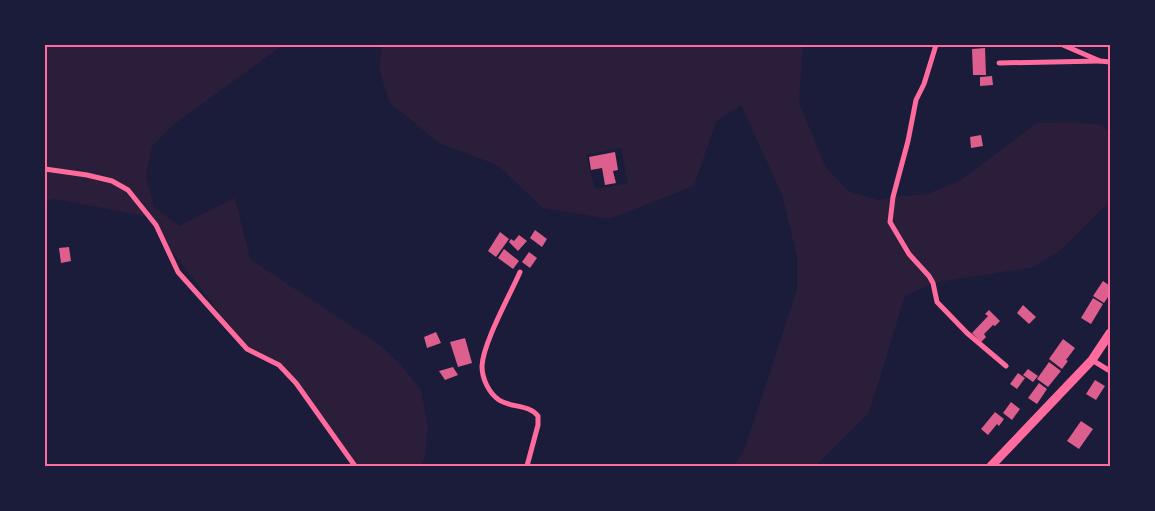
<svg xmlns="http://www.w3.org/2000/svg" width="1155" height="511" font-family="Signika,sans-serif">
<style>
.green{fill:#2a1e3b;fill-rule:evenodd}
.building{fill:#dd5f8e}
.lines{fill:none;stroke-linecap:round;stroke-linejoin:round}
.minor{stroke:#ff6b9d;stroke-width:5}
.primary{stroke:#ff6b9d;stroke-width:9}
.neatline{fill:none;stroke:#ff6b9d;stroke-width:2}
</style>
<rect width="100%" height="100%" fill="#1b1b3a"/>
<g class="green">
<path d="M 45,45 L 283,45 L 173,125 L 152,146 L 146,176 L 154,207 L 179,226 L 235,198 L 250,259 L 380,345 L 402,366 L 421,390 L 428,427 L 425,456 L 421,466 L 355,466 L 324,422 L 279,365 L 247,349 L 145,216 L 54,199 L 45,201 Z"/>
<path d="M 381,45 L 803,45 L 799,102 L 825,166 L 848,191 L 878,200 L 893,197 L 927,194 L 959,181 L 1037,123 L 1071,122 L 1101,125 L 1110,133 L 1110,199 L 1106,205 L 1060,251 L 1033,267 L 933,283 L 905,296 L 869,413 L 815,466 L 734,466 L 744,450 L 797,290 L 797,257 L 782,195 L 741,105 L 716,122 L 694,186 L 609,219 L 543,208 L 497,165 L 439,143 L 389,102 L 380,72 ZM 621,148 L 628,183 L 595,189 L 586,155 Z"/>
</g>
<g class="building">
<path d="M 985,48 L 986,75 L 973,75 L 972,49 Z"/>
<path d="M 992,76 L 993,85 L 980,86 L 980,77 Z"/>
<path d="M 981,135 L 983,146 L 971,148 L 970,137 Z"/>
<path d="M 615,152 L 618,170 L 613,171 L 616,183 L 605,185 L 602,168 L 591,170 L 589,157 Z"/>
<path d="M 535,230 L 547,239 L 542,247 L 530,238 Z"/>
<path d="M 500,232 L 509,239 L 496,257 L 488,251 Z"/>
<path d="M 519,235 L 527,241 L 518,251 L 509,242 L 511,239 L 514,241 Z"/>
<path d="M 69,247 L 71,261 L 61,263 L 59,248 Z"/>
<path d="M 504,249 L 519,261 L 513,269 L 498,258 Z"/>
<path d="M 529,252 L 537,258 L 530,268 L 522,262 Z"/>
<path d="M 1103,281 L 1110,286 L 1110,294 L 1104,303 L 1093,296 Z"/>
<path d="M 1093,298 L 1103,304 L 1091,324 L 1081,318 Z"/>
<path d="M 1023,305 L 1036,317 L 1029,324 L 1017,313 Z"/>
<path d="M 989,310 L 1000,321 L 995,326 L 993,325 L 984,334 L 986,337 L 981,342 L 972,333 L 988,316 L 985,314 Z"/>
<path d="M 436,332 L 441,343 L 427,348 L 424,337 Z"/>
<path d="M 465,338 L 472,363 L 458,367 L 450,342 Z"/>
<path d="M 1063,339 L 1075,348 L 1066,360 L 1068,361 L 1062,369 L 1049,359 Z"/>
<path d="M 1049,362 L 1061,371 L 1048,387 L 1037,379 Z"/>
<path d="M 453,367 L 458,375 L 445,380 L 439,371 Z"/>
<path d="M 1028,369 L 1038,376 L 1033,382 L 1023,375 Z"/>
<path d="M 1018,373 L 1025,378 L 1017,389 L 1010,384 Z"/>
<path d="M 1095,380 L 1105,386 L 1096,400 L 1086,394 Z"/>
<path d="M 1039,383 L 1047,389 L 1037,404 L 1028,398 Z"/>
<path d="M 1011,402 L 1020,409 L 1012,420 L 1003,413 Z"/>
<path d="M 995,412 L 1004,419 L 999,426 L 997,424 L 988,435 L 981,429 Z"/>
<path d="M 1081,421 L 1093,429 L 1079,449 L 1067,441 Z"/>
</g>
<g class="lines">
<g class="minor">
<path d="M 936,45 L 924,84 L 916,100 L 908,141 L 893,197 L 890,222 L 909,254 L 929,276 L 933,283 L 937,302 L 967,333 L 1006,366"/>
<path d="M 1063,45 L 1100,61 L 1110,62"/>
<path d="M 999,63 L 1100,61"/>
<path d="M 45,169 L 87,175 L 112,181 L 128,190 L 156,225 L 178,272 L 247,349 L 279,365 L 296,383 L 355,466"/>
<path d="M 520,272 C 510,295 483,343 482,366 C 482,379 489,393 499,400 C 511,408 529,404 538,416 L 538,425 L 527,466"/>
<path d="M 1092,360 L 1110,371"/>
</g>
<path class="primary" d="M 991,466 L 1092,360 L 1110,333"/>
</g>
<rect width="1155" height="511" fill="none" stroke="#1b1b3a" stroke-width="92"/>
<rect x="46" y="46" width="1063" height="419" class="neatline"/>
</svg>
